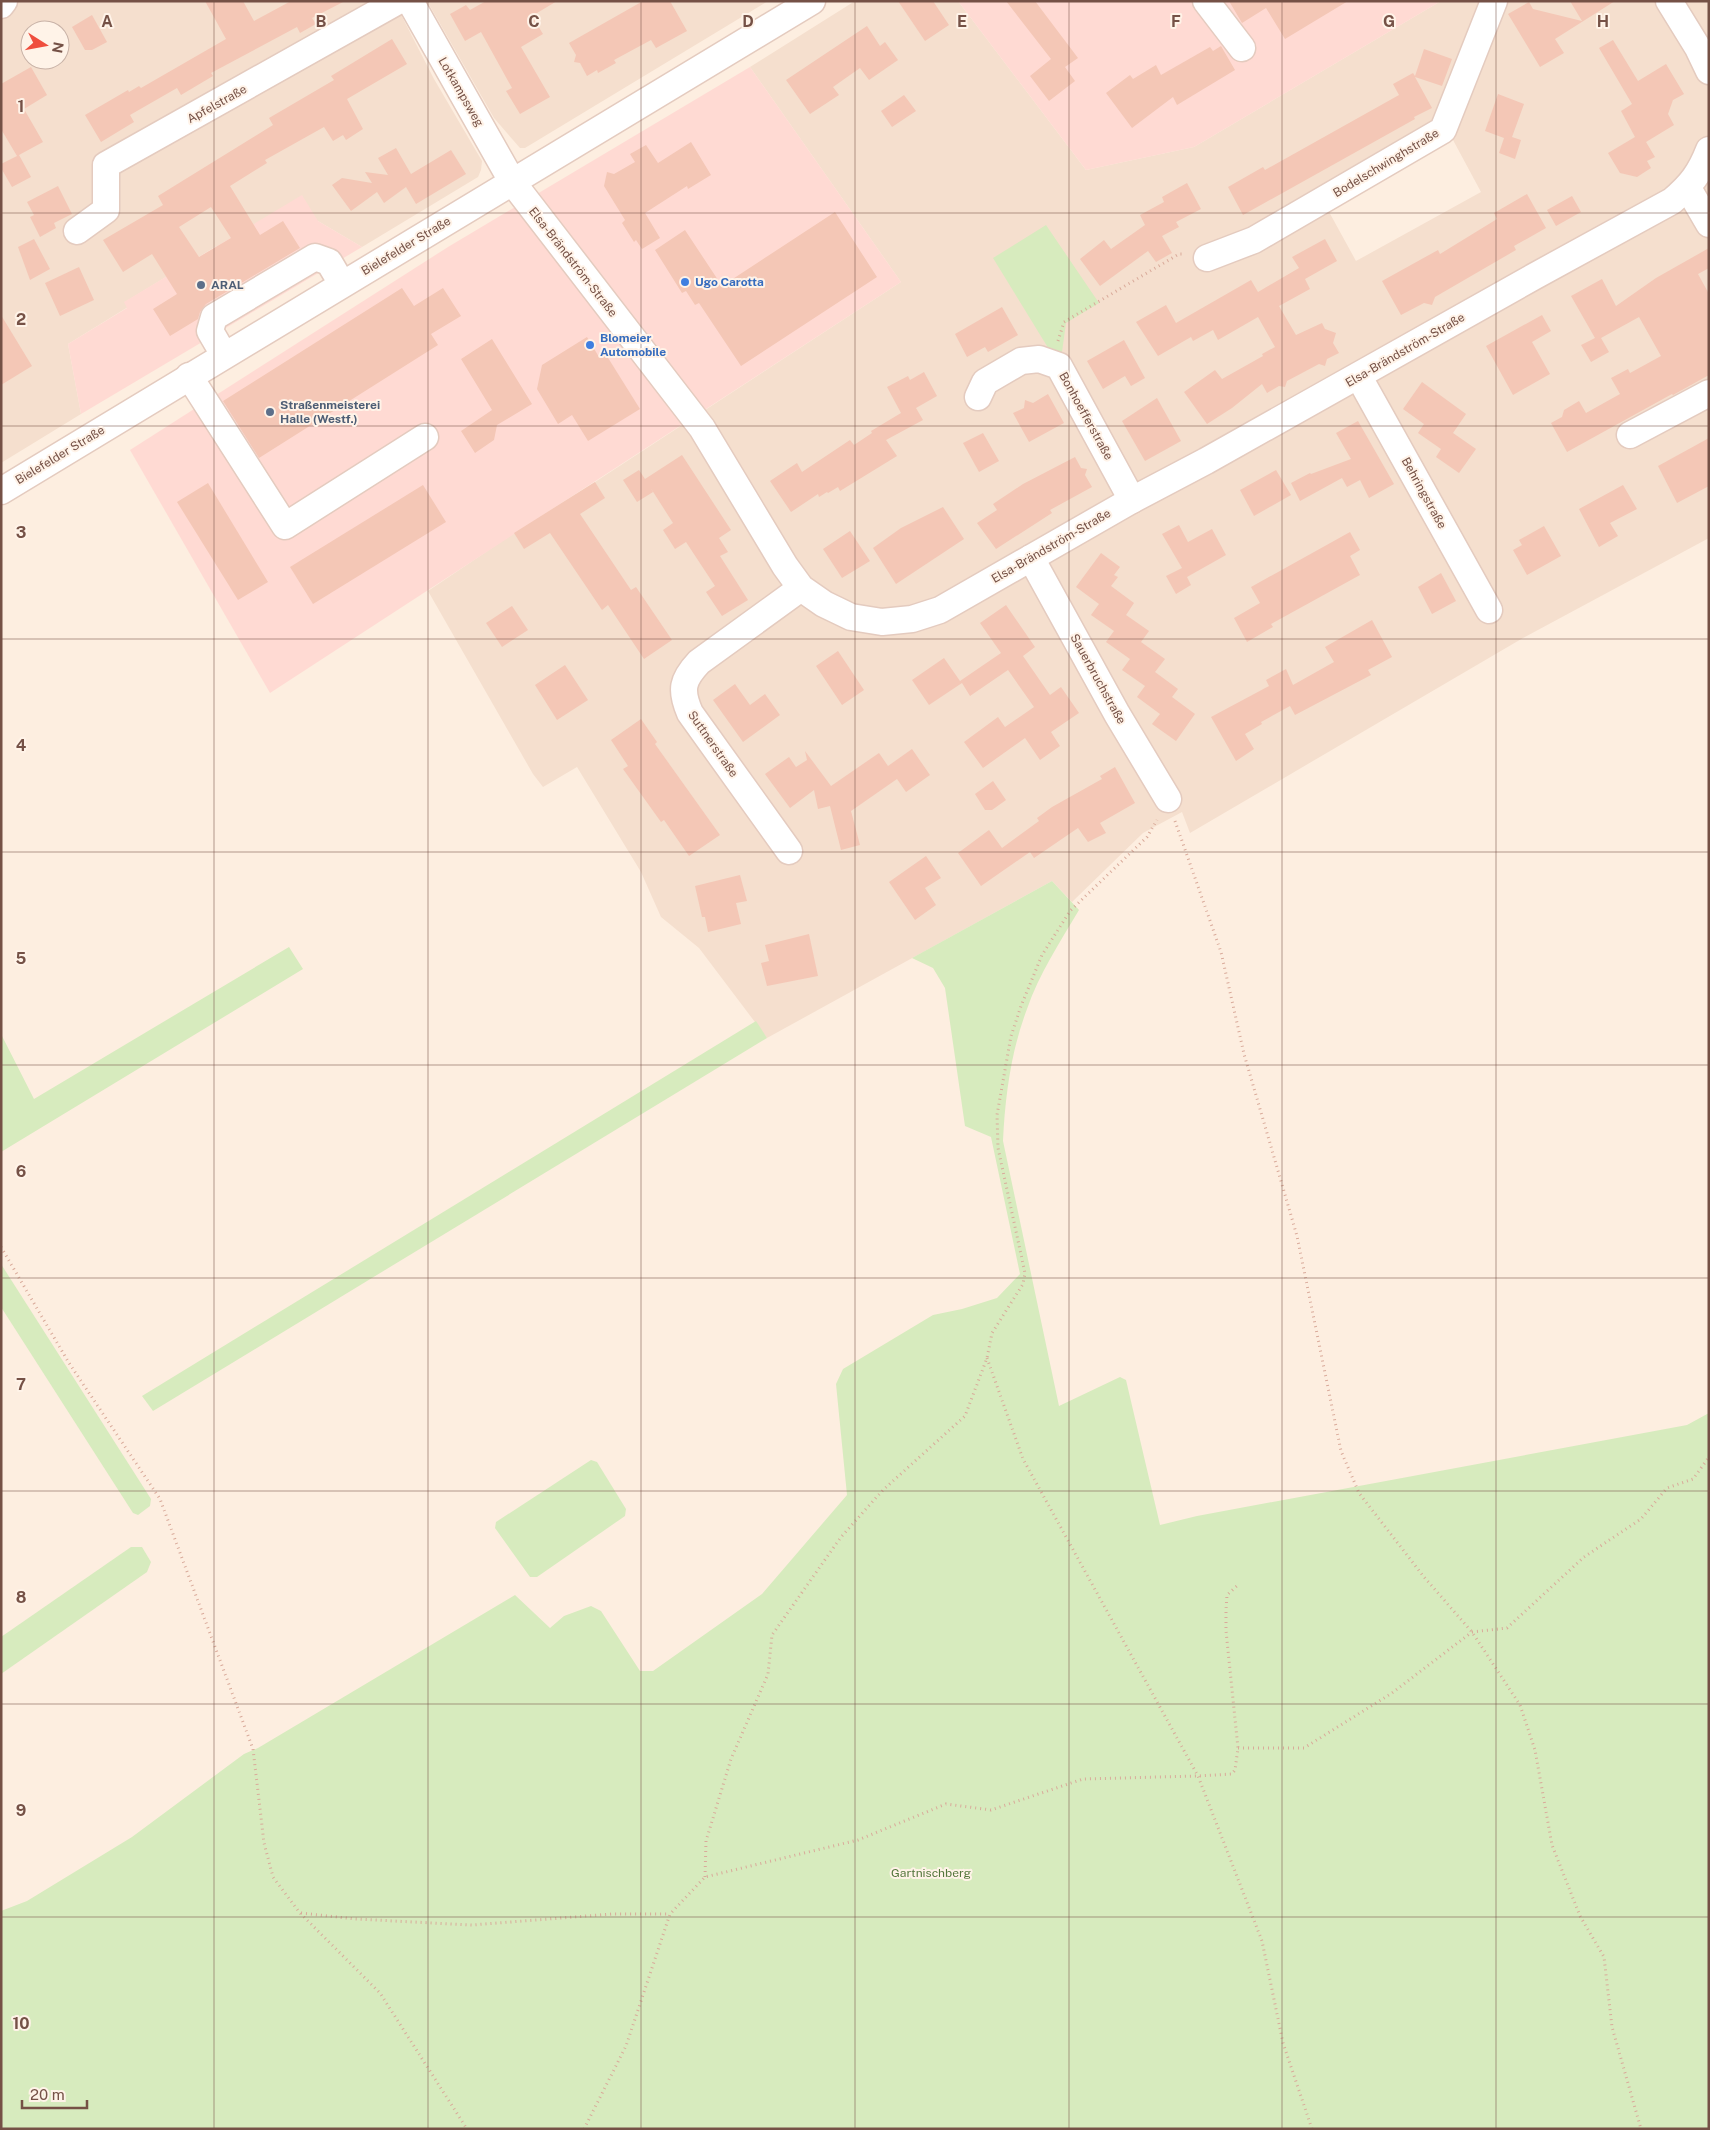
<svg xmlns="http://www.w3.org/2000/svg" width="1710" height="2130" font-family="'Public Sans',sans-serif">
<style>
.residential{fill:#f5dfce;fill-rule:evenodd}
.commercial{fill:#ffdad3}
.green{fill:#d7ebbe}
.building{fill:#f4c7b6;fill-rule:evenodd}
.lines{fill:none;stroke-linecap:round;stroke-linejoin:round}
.minor-casing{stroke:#e4cbbf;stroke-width:29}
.path{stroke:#d9aa9a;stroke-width:3;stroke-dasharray:1 4;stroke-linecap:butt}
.minor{stroke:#fff;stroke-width:26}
.grid{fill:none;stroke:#755146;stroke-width:1;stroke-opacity:0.55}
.shop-dot{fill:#3f7fe0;stroke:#fff3e8;stroke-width:2}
.service-dot{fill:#5c6f8a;stroke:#fff3e8;stroke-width:2}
.labels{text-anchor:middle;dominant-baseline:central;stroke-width:4;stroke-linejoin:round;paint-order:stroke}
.street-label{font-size:12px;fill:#755146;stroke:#fff3e8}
.shop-label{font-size:12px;font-weight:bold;fill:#366cbe;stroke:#fff3e8;text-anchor:start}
.service-label{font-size:12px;font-weight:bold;fill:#4e5e75;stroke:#fff3e8;text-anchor:start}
.park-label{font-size:12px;fill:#54763c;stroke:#fff3e8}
.grid-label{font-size:16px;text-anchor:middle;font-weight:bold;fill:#755146;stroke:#fff3e8;stroke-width:4;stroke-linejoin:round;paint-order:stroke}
</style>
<rect width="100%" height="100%" fill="#fdeee0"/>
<g class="residential">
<path d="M 1,1 L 394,1 L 434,79 L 482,161 L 481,170 L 478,177 L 362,247 L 318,221 L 215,247 L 125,302 L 128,307 L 68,344 L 81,414 L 1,463 ZM 30,30 L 60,30 L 60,60 L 30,60 Z"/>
<path d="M 427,1 L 768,1 L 525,148 L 520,148 L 494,118 Z"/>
<path d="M 855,1 L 958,1 L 1086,170 L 1194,147 L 1441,1 L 1709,1 L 1709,538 L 1523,638 L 1190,833 L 1182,812 L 1143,833 L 1072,902 L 1052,881 L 767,1038 L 699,948 L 661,917 L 641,872 L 577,767 L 543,787 L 533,774 L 428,591 L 514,533 L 595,482 L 901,282 L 750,67 ZM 1453,140 L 1481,192 L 1356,261 L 1328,210 Z"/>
</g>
<g class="commercial">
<path d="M 958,1 L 1441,1 L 1194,147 L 1086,170 Z"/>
<path d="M 750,67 L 901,282 L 270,693 L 130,450 L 448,247 Z"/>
<path d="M 302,195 L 318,221 L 362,247 L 81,414 L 68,344 L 127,308 L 124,302 Z"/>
</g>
<g class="green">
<path d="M 1046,225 L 1099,303 L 1066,323 L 1062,352 L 1050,351 L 993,258 Z"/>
<path d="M 1052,881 L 1079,910 C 1060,942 1039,974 1027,1009 C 1011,1051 1005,1097 1003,1141 L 1059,1406 L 1120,1377 L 1126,1380 L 1160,1525 L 1197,1516 L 1687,1425 L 1709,1413 L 1709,2129 L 1,2129 L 1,1911 L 27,1901 L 132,1837 L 244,1754 L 258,1748 L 515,1595 L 550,1628 L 564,1616 L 591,1606 L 601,1611 L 640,1671 L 653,1671 L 762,1594 L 847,1495 L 836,1384 L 843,1369 L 933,1315 L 962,1309 L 997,1298 L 1020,1274 L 991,1137 L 965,1126 L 945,988 L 933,968 L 912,958 Z"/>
<path d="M 289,947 L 303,969 L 1,1152 L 1,1034 L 34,1099 Z"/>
<path d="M 756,1021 L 767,1038 L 153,1411 L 142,1396 Z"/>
<path d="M 1,1264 L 151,1499 L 150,1506 L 138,1515 L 133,1513 L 1,1307 Z"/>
<path d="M 591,1460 L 597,1462 L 626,1509 L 625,1516 L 537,1577 L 530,1577 L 495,1528 L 496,1522 Z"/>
<path d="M 131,1547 L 142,1547 L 151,1562 L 147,1572 L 1,1674 L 1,1637 Z"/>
</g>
<g class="building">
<path d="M 205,1 L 243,1 L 254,21 L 291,1 L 345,1 L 312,18 L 316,24 L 300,33 L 297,27 L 211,73 L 213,76 L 181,95 L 177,88 L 130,115 L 134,122 L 101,142 L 85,115 L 128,90 L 129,92 L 139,86 L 141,88 L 226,39 Z"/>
<path d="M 486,1 L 557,1 L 532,16 L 543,34 L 521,47 L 550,97 L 520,114 L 506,91 L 512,88 L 481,32 L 465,41 L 450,14 L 466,5 L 470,10 Z"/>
<path d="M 643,1 L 670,1 L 687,31 L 656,48 L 651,40 L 614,60 L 616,63 L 598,73 L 597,70 L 587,76 L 580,63 L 574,62 L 576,55 L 569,43 Z"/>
<path d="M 898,1 L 933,1 L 949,25 L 925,41 Z"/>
<path d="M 1006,1 L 1035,1 L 1078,58 L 1065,67 L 1075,81 L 1049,101 L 1030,76 L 1051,59 Z"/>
<path d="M 1229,1 L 1348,1 L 1285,39 L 1266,8 L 1242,23 Z"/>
<path d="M 1570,1 L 1615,1 L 1555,39 L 1564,53 L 1540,67 L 1508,14 L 1529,2 L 1533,9 L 1582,21 Z"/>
<path d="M 92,15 L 107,42 L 92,50 L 85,50 L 72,27 Z"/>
<path d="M 867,26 L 880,46 L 885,42 L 898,60 L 869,80 L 860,68 L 833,87 L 839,95 L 810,114 L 786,80 Z"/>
<path d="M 392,39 L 407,64 L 347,99 L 363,129 L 346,140 L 343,135 L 333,141 L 324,127 L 265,160 L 267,163 L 230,186 L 260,235 L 283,221 L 300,248 L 206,304 L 200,312 L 198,319 L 170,336 L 153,309 L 177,294 L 152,254 L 123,272 L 103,240 L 163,205 L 158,196 L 273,125 L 269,118 L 334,80 L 331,76 ZM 211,207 L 231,238 L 199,257 L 179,227 Z"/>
<path d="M 1613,40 L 1638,81 L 1666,64 L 1684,94 L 1673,100 L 1668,114 L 1674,125 L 1646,142 L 1655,157 L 1647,161 L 1651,168 L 1637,177 L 1620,173 L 1608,153 L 1635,137 L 1621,111 L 1632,104 L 1599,48 Z"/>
<path d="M 1221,46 L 1235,70 L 1177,105 L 1173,97 L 1132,128 L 1106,93 L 1130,75 L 1133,79 L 1156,65 L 1161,75 L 1210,47 L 1213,51 Z"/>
<path d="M 1424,49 L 1452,59 L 1442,86 L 1415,77 L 1432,108 L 1414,117 L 1415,119 L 1243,215 L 1228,187 L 1263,167 L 1265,170 L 1399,95 L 1393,84 L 1413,73 L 1415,76 Z"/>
<path d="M 31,67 L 47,95 L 24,109 L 43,142 L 19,155 L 31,177 L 12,187 L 1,168 L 1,164 L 17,156 L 1,129 L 1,84 Z"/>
<path d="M 1498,94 L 1524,104 L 1512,137 L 1521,140 L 1515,159 L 1499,153 L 1504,138 L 1485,131 Z"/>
<path d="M 904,95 L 916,111 L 892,127 L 881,111 Z"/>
<path d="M 691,142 L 711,175 L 688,189 L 687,186 L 645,213 L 660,238 L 642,249 L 636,240 L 634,242 L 622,223 L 625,220 L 604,186 L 607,172 L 614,174 L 635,162 L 630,154 L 646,145 L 658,163 Z"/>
<path d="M 396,148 L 411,174 L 451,150 L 466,174 L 416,204 L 406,187 L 384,203 L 377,192 L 351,211 L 332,185 L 342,178 L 372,183 L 365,172 L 388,175 L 378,158 Z"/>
<path d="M 1187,183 L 1201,209 L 1176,222 L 1179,227 L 1162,236 L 1172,253 L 1156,262 L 1148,251 L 1100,286 L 1080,259 L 1104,240 L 1111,249 L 1145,225 L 1140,215 L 1164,202 L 1162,197 Z"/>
<path d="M 58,186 L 72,214 L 54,223 L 56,228 L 40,237 L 30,217 L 34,215 L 27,202 Z"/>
<path d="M 1527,194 L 1546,228 L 1514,246 L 1516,250 L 1435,297 L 1432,305 L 1424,303 L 1401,315 L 1382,281 L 1438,250 L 1440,254 L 1497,219 L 1494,213 Z"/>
<path d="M 1572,196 L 1581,212 L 1556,226 L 1547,210 Z"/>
<path d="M 835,212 L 877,277 L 741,366 L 699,303 L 695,305 L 686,291 L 682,293 L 655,250 L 685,230 L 722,286 Z"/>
<path d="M 34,239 L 50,269 L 30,280 L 18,247 Z"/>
<path d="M 1325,239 L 1337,261 L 1305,279 L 1301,271 L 1310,289 L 1279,306 L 1296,335 L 1322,323 L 1325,329 L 1336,333 L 1333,343 L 1339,353 L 1327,359 L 1325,366 L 1319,364 L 1287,381 L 1285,387 L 1279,386 L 1267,393 L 1262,384 L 1232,408 L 1207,424 L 1184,392 L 1215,370 L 1222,379 L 1263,356 L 1262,354 L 1275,347 L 1258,317 L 1218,340 L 1213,330 L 1193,341 L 1191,337 L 1158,356 L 1136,322 L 1166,305 L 1176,323 L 1251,280 L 1258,292 L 1299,268 L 1292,257 Z"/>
<path d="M 1709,248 L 1709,268 L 1698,274 L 1709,294 L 1709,375 L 1673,395 L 1672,394 L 1567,452 L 1551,423 L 1562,417 L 1564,410 L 1579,401 L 1586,413 L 1620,394 L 1611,378 L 1628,369 L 1630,373 L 1661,356 L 1639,317 L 1601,338 L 1609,352 L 1591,362 L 1581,345 L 1595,338 L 1571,296 L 1602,279 L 1616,306 L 1656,278 Z"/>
<path d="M 79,267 L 94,300 L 60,316 L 45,283 Z"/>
<path d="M 402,288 L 414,306 L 443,288 L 461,316 L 431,334 L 438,345 L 259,458 L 223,401 Z"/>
<path d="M 1002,307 L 1018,335 L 988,352 L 985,347 L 967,357 L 955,334 Z"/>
<path d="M 1,315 L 32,366 L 1,385 Z"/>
<path d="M 1542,315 L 1551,331 L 1532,342 L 1550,374 L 1513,395 L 1486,346 Z"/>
<path d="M 587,337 L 599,357 L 605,353 L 640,409 L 588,441 L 572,415 L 558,424 L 537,389 L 542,365 Z"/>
<path d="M 492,339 L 532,404 L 497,425 L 494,440 L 475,453 L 461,431 L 492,410 L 461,359 Z"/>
<path d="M 1124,340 L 1145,378 L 1131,386 L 1125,376 L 1103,389 L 1087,361 Z"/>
<path d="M 924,372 L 937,396 L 916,408 L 923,420 L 886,440 L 897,456 L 840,491 L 838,487 L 828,493 L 827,492 L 819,497 L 818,494 L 791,512 L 770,481 L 797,463 L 802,472 L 850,440 L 854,445 L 872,433 L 871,431 L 901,413 L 887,387 L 908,376 L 910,380 Z"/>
<path d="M 1422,382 L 1466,414 L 1453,433 L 1476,449 L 1459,473 L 1436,457 L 1441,449 L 1418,433 L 1424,424 L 1403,409 Z"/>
<path d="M 1048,394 L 1064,423 L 1029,442 L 1013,413 L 1024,408 L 1025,400 L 1033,403 Z"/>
<path d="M 1157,398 L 1181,441 L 1145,461 L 1122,421 Z"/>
<path d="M 1358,421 L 1394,484 L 1369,498 L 1360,480 L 1347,487 L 1342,478 L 1300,501 L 1291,483 L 1310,473 L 1311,474 L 1351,459 L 1336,433 Z"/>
<path d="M 983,433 L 999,461 L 979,472 L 963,443 Z"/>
<path d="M 1709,438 L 1709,486 L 1677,503 L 1658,466 Z"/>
<path d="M 682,455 L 731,530 L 719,538 L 728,552 L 720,556 L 748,600 L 722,616 L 706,592 L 715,586 L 686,542 L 675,549 L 663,530 L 673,523 L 650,487 L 653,492 L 637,502 L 623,480 L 639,470 L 645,479 Z"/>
<path d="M 1075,457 L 1081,468 L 1087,469 L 1085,475 L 1092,487 L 1050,510 L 1052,513 L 996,549 L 977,523 L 997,510 L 993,504 L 1023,484 Z"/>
<path d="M 1276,470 L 1291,495 L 1254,516 L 1240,490 Z"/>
<path d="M 595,482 L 605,498 L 580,514 L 631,590 L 636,587 L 672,640 L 644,659 L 608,605 L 602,610 L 550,533 L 524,549 L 514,533 Z"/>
<path d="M 208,483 L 268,582 L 238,600 L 177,502 Z"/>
<path d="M 423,485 L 446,522 L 313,604 L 290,567 Z"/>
<path d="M 1623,485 L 1637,509 L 1610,523 L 1618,536 L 1599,547 L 1579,509 Z"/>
<path d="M 943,507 L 964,539 L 896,584 L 873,548 L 901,528 Z"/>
<path d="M 1179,525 L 1188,542 L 1212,529 L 1226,555 L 1187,577 L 1191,585 L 1176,594 L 1166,576 L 1182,568 L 1162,534 Z"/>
<path d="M 1544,526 L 1561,556 L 1527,575 L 1513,550 L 1522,545 L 1519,540 Z"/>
<path d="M 850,531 L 870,561 L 842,578 L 823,549 Z"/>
<path d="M 1350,532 L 1360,550 L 1350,556 L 1360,575 L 1271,624 L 1273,627 L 1247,642 L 1234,618 L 1260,603 L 1251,587 Z"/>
<path d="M 1101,553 L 1120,567 L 1114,575 L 1118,577 L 1111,586 L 1134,603 L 1126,615 L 1149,631 L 1141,642 L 1165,659 L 1155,672 L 1178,689 L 1172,697 L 1195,714 L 1176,741 L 1152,724 L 1160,714 L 1137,697 L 1145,686 L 1122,670 L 1130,659 L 1106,642 L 1114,631 L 1091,615 L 1099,604 L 1076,587 Z"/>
<path d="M 1441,573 L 1456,601 L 1432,614 L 1418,587 Z"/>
<path d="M 1006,605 L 1035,647 L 1023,656 L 1050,695 L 1061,687 L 1079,713 L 1051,732 L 1060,746 L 1040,760 L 1025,738 L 983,768 L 964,742 L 998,717 L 1005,727 L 1034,707 L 1008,670 L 970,696 L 962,683 L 929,705 L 912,680 L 944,658 L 960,681 L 1001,653 L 980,623 Z"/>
<path d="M 512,606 L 528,630 L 502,647 L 486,623 Z"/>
<path d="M 1372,620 L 1392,657 L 1368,670 L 1371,675 L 1295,715 L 1290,706 L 1261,722 L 1262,724 L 1245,734 L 1254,749 L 1236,761 L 1211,717 L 1269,686 L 1266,680 L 1286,669 L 1293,685 L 1334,662 L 1325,647 Z"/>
<path d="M 838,651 L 864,690 L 842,705 L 816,666 Z"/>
<path d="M 565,665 L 588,700 L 557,720 L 535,685 Z"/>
<path d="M 735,684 L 750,705 L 765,694 L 780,715 L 743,742 L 713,700 Z"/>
<path d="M 641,719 L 657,742 L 655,744 L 720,835 L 689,856 L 664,820 L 661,822 L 623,769 L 628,766 L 611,740 Z"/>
<path d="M 912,749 L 930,775 L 906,792 L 897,779 L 851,811 L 860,845 L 841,850 L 830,806 L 818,809 L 814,790 L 790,808 L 765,774 L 789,757 L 796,767 L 807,760 L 805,751 L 831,786 L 879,753 L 888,766 Z"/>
<path d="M 1115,767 L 1135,803 L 1100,823 L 1106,833 L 1088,842 L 1078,828 L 1034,858 L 1030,852 L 981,886 L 958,853 L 989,830 L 1002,848 L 1039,821 L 1037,818 L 1052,807 L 1102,779 L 1100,776 Z"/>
<path d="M 993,781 L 1006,800 L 992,810 L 985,810 L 975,794 Z"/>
<path d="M 926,856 L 941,878 L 925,888 L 936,905 L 915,920 L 889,882 Z"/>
<path d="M 740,875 L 747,901 L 736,903 L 741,924 L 708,932 L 705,917 L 702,917 L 695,886 Z"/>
<path d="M 809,934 L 818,976 L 767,986 L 761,963 L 769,961 L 765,945 Z"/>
</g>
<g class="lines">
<defs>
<g id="minor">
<path d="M 410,1 L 513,183 L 702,428 L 785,566 L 801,588 L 824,604 L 851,617 L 882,622 L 912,619 L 940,610 L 1132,500 L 1206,461 L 1535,276 L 1672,201 C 1691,185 1700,173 1709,150"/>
<path d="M 1206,1 L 1242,48"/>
<path d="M 1669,1 L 1698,48 L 1709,71"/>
<path d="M 1,5 L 4,1"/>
<path d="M 1688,188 L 1709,224"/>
<path d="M 77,231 L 106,210 L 106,165 L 398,1"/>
<path d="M 1207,258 L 1254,240 L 1443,130 L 1494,1"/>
<path d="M 224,355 L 210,331 L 214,317 L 315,257 L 329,262 L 342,284"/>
<path d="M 189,376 L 285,526 L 425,437"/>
<path d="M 1359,377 L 1489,610"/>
<path d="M 978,397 L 985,382 L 1021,361 L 1039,359 L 1059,366 L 1132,500"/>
<path d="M 1630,435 L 1709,393"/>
<path d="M 1,491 L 812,1"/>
<path d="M 1031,558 L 1117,714 L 1168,799"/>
<path d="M 789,851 L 690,713 C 680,690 682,680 699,662 L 801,588"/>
</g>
</defs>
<use href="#minor" class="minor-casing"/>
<g class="path">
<path d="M 1058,341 L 1064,322 L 1179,254 L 1184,254"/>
<path d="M 1175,821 L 1221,952 L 1244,1054 L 1297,1236 L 1341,1451 L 1359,1493 L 1424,1577 L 1472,1632 L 1520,1705 L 1535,1750 L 1552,1845 L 1580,1916 L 1604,1957 L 1612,2027 L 1641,2129"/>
<path d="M 1,1247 L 69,1363 L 160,1499 L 253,1749 L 264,1843 L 273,1877 L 300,1913 L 380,1993 L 467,2129"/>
<path d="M 987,1358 L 1023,1459 L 1198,1776 L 1262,1941 L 1283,2043 L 1312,2129"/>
<path d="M 1472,1632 L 1507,1628 L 1584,1557 L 1641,1519 L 1667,1488 L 1693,1479 L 1709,1457"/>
<path d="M 1238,1748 L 1304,1748 L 1392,1693 L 1472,1632"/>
<path d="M 705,1877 L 706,1841 L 731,1759 L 768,1674 L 772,1635 L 841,1537 L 883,1490 L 965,1416 L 987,1358 L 992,1333 L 1023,1284 L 1025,1273 L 998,1148 L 997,1115 L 1011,1036 L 1021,1006 L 1042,955 L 1070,911 L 1147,837 L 1157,820"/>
<path d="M 301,1913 L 355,1919 L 472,1925 L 612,1914 L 670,1914"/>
<path d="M 584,2129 L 626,2046 L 670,1914 L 705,1877 L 858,1840 L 946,1804 L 991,1810 L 1083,1779 L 1198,1776 L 1232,1774 L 1235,1770 L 1238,1748 L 1226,1631 L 1226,1609 L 1227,1595 L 1239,1584"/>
</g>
<use href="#minor" class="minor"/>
</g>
<path class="grid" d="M 214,1 L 214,2129M 428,1 L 428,2129M 641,1 L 641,2129M 855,1 L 855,2129M 1069,1 L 1069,2129M 1282,1 L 1282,2129M 1496,1 L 1496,2129M 1,213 L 1709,213M 1,426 L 1709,426M 1,639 L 1709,639M 1,852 L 1709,852M 1,1065 L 1709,1065M 1,1278 L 1709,1278M 1,1491 L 1709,1491M 1,1704 L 1709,1704M 1,1917 L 1709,1917"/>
<g class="shop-dot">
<circle cx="685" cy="282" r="5"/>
<circle cx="590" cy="345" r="5"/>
</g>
<g class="service-dot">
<circle cx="201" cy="285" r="5"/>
<circle cx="270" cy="412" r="5"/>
</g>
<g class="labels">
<g class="street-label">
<text transform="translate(461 92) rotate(60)">Lotkampsweg</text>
<text transform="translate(217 104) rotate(-29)">Apfelstraße</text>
<text transform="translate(1386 163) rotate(-31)">Bodelschwinghstraße</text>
<text transform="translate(406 246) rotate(-31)">Bielefelder Straße</text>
<text transform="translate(573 262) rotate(52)">Elsa-Brändström-Straße</text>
<text transform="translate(1405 350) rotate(-30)">Elsa-Brändström-Straße</text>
<text transform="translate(1086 416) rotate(61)">Bonhoefferstraße</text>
<text transform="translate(60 455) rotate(-31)">Bielefelder Straße</text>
<text transform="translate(1424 493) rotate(61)">Behringstraße</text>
<text transform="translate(1051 546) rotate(-30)">Elsa-Brändström-Straße</text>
<text transform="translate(1098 679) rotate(61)">Sauerbruchstraße</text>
<text transform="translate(713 744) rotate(55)">Suttnerstraße</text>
</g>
<g class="shop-label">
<text x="695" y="282">Ugo Carotta</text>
<text x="600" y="338">Blomeier<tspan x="600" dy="14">Automobile</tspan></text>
</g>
<g class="service-label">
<text x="211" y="285">ARAL</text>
<text x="280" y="405">Straßenmeisterei<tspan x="280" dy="14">Halle (Westf.)</tspan></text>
</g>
<g class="park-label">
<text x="931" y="1873">Gartnischberg</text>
</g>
</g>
<g class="grid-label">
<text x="107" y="27">A</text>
<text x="321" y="27">B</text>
<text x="534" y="27">C</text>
<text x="748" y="27">D</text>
<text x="962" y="27">E</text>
<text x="1176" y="27">F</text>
<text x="1389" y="27">G</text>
<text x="1603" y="27">H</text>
<text x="21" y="112">1</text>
<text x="21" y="325">2</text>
<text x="21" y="538">3</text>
<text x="21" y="751">4</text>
<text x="21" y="964">5</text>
<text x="21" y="1177">6</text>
<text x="21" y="1390">7</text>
<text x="21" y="1603">8</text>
<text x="21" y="1816">9</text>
<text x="21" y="2029">10</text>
</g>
<rect width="1710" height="2130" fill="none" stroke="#755146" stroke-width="5"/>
<g transform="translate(45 45) rotate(101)"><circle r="24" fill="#fff3e8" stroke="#c8b2a7"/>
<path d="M0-4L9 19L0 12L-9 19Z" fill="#ef4e3e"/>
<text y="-8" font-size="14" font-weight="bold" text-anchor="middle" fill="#755146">N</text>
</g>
<path d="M22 2100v8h65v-8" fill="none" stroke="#755146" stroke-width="2.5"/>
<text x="30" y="2100" font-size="15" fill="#755146" stroke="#fff3e8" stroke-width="4" paint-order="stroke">20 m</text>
</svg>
